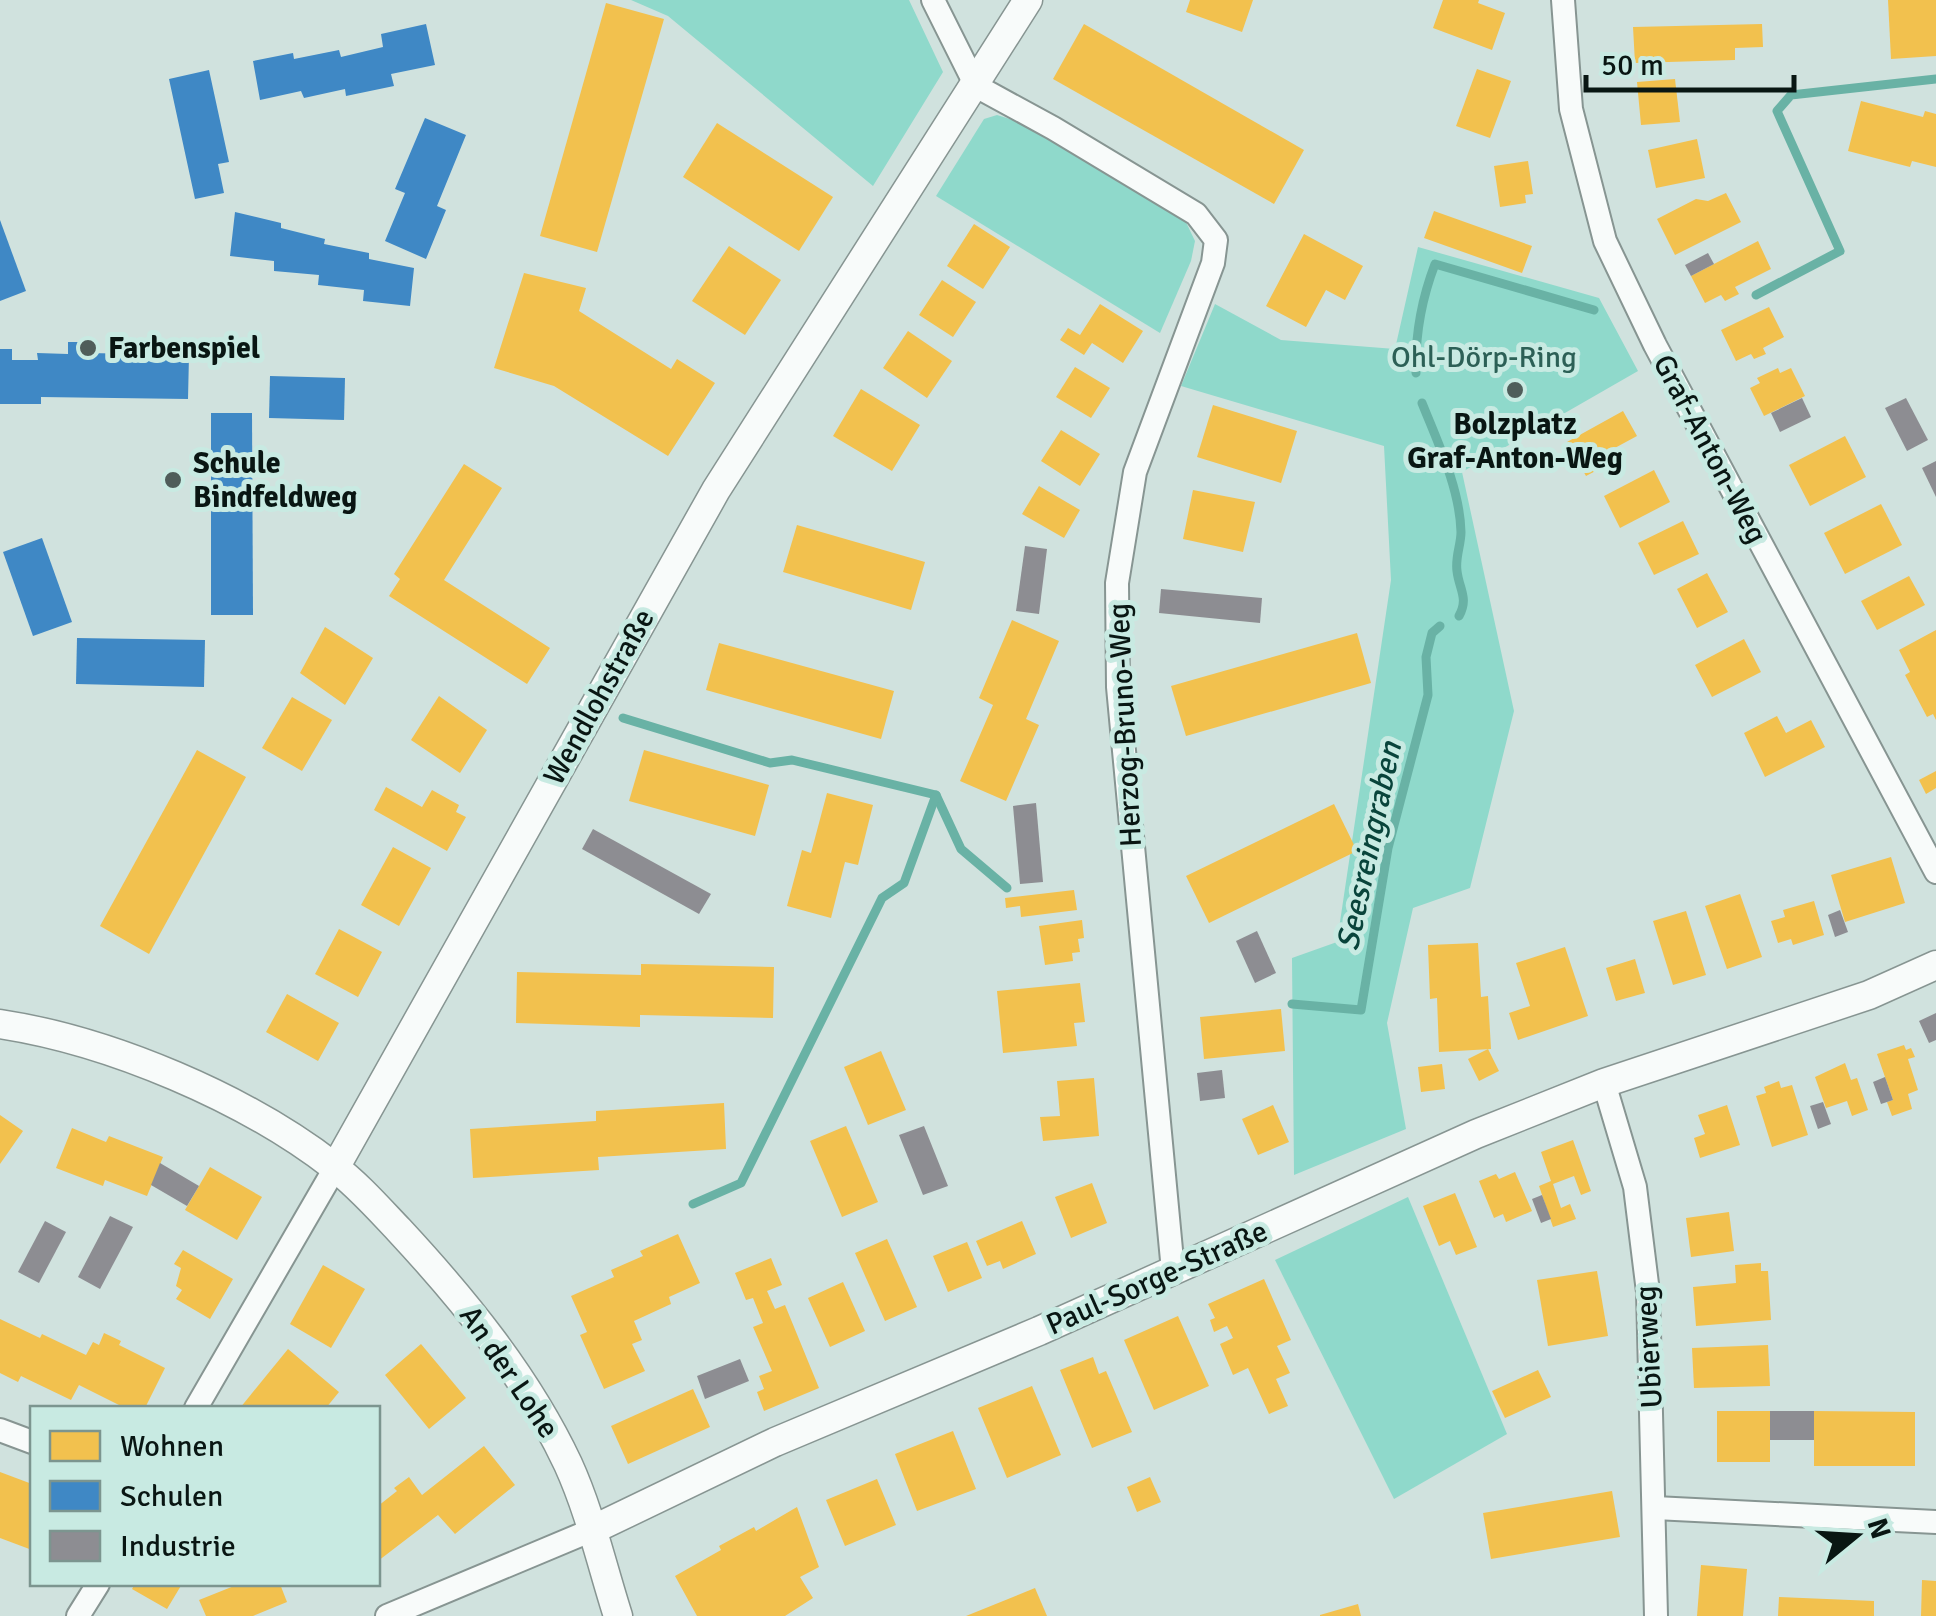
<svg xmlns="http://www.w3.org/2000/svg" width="1936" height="1616" font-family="Signika,sans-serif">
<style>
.green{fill:#8fd9cb}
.homes{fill:#f2c14e}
.schools{fill:#3f88c5}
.industry{fill:#8d8d92}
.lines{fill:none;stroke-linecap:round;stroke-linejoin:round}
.stream{stroke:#69b2a5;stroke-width:9}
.minor-casing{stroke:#879592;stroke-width:26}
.tertiary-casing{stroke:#879592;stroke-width:31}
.minor{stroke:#f8fbfa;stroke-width:22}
.tertiary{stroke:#f8fbfa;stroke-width:28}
.poi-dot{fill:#4f5d5a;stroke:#c8eae2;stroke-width:4}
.labels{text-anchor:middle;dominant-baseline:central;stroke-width:10;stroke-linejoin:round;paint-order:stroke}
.poi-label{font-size:30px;font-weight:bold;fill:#091613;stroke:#c8eae2;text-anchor:start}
.park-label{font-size:30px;fill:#2c6056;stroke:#c8eae2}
.street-label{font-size:30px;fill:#091613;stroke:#c8eae2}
.water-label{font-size:32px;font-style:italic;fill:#09443b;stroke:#c8eae2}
</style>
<rect width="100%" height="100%" fill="#d0e2de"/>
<g class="green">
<path d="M 631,0 L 909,0 L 943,72 L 873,186 L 668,16 Z"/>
<path d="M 997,115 L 1023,123 L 1184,218 L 1195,241 L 1191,261 L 1160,333 L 936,196 L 984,119 Z"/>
<path d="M 1418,247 L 1599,298 L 1638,371 L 1462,472 L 1514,711 L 1470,888 L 1413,908 L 1387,1023 L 1406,1129 L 1294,1175 L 1292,958 L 1337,942 L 1391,580 L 1384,446 L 1181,386 L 1215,304 L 1281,340 L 1395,349 Z"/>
<path d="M 1408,1197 L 1507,1434 L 1394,1499 L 1275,1260 Z"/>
</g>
<g class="homes">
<path d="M 1190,0 L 1253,0 L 1242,32 L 1186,12 Z"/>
<path d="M 1443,0 L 1479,0 L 1478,3 L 1505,13 L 1492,50 L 1433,28 Z"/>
<path d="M 1888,0 L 1936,0 L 1936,56 L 1891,59 Z"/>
<path d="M 606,3 L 664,19 L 597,252 L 540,236 Z"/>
<path d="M 1084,24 L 1304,150 L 1274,204 L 1053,79 Z"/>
<path d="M 1762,24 L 1763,47 L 1735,48 L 1735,60 L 1635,63 L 1633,27 Z"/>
<path d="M 1477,69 L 1511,81 L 1490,138 L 1456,126 Z"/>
<path d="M 1675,79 L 1680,122 L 1641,125 L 1637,82 Z"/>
<path d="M 1861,101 L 1923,117 L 1925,111 L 1936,114 L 1936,167 L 1912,161 L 1910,167 L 1848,151 Z"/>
<path d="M 717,123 L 833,197 L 799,251 L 683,177 Z"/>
<path d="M 1697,139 L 1705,178 L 1656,188 L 1648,150 Z"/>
<path d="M 1528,161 L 1533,194 L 1525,195 L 1526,203 L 1500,207 L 1494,166 Z"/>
<path d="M 1726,193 L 1741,222 L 1675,255 L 1657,219 L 1696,199 L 1708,201 Z"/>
<path d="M 1434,211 L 1532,246 L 1522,273 L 1424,238 Z"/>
<path d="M 974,224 L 1010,247 L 983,289 L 947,266 Z"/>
<path d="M 1304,234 L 1363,266 L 1345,300 L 1326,290 L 1306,327 L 1266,306 Z"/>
<path d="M 1758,241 L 1771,269 L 1735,287 L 1739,294 L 1725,301 L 1721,295 L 1705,303 L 1691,276 Z"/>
<path d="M 729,246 L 781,280 L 745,335 L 692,301 Z"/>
<path d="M 524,273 L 586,288 L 579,311 L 671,369 L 677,359 L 715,383 L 668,456 L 554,386 L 494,368 Z"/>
<path d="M 942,280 L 976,302 L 953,337 L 919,315 Z"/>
<path d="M 1100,304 L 1143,331 L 1123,363 L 1092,343 L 1084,355 L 1060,340 L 1068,328 L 1080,335 Z"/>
<path d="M 1769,307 L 1784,337 L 1763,348 L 1766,354 L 1754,359 L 1751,354 L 1736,361 L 1721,330 Z"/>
<path d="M 908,331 L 952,361 L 927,398 L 883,368 Z"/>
<path d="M 1075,367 L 1110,388 L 1091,418 L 1056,397 Z"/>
<path d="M 1778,368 L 1780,373 L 1791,368 L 1805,396 L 1764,416 L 1750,388 L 1760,383 L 1757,378 Z"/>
<path d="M 861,389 L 920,425 L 892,471 L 833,436 Z"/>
<path d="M 1213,405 L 1297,431 L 1281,483 L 1197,457 Z"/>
<path d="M 1623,411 L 1637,436 L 1600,456 L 1605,466 L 1586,476 L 1567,442 Z"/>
<path d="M 1061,430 L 1100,454 L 1080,486 L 1041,461 Z"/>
<path d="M 1845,436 L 1866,477 L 1810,506 L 1789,465 Z"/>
<path d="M 464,464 L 502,488 L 444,580 L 550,648 L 527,684 L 389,596 L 400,579 L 394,574 Z"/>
<path d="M 1654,470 L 1670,502 L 1620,528 L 1604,496 Z"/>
<path d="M 1039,486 L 1080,510 L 1064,538 L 1022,514 Z"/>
<path d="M 1193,490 L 1255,502 L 1243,552 L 1183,539 Z"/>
<path d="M 1881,504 L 1902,545 L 1845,574 L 1824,533 Z"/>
<path d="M 1683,521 L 1699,554 L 1654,575 L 1638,543 Z"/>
<path d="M 797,525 L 925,562 L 911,610 L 783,572 Z"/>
<path d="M 1707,573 L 1728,612 L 1697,628 L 1677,589 Z"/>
<path d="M 1909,576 L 1925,605 L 1877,630 L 1861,601 Z"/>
<path d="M 1012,620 L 1059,641 L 1026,719 L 1039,725 L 1006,801 L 960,781 L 993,705 L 979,698 Z"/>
<path d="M 325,627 L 373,658 L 345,705 L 300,673 Z"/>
<path d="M 1936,630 L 1936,720 L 1933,714 L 1927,717 L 1905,675 L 1910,672 L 1899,650 Z"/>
<path d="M 1357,633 L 1371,683 L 1186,736 L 1171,686 Z"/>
<path d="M 1744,639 L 1761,672 L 1712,697 L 1695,665 Z"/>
<path d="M 719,643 L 894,691 L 881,739 L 706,690 Z"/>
<path d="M 439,696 L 487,730 L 460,773 L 411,740 Z"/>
<path d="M 292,697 L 332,720 L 302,771 L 262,748 Z"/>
<path d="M 1777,716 L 1786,733 L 1811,720 L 1825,747 L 1765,777 L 1744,733 Z"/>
<path d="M 197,750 L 246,777 L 149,954 L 100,926 Z"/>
<path d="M 644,750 L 769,785 L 755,836 L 629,801 Z"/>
<path d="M 1936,771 L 1936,788 L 1926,794 L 1919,780 Z"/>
<path d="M 386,787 L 422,807 L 432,790 L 459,805 L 456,812 L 466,817 L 447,851 L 374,810 Z"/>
<path d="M 827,793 L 873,805 L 858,865 L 845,862 L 831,918 L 787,906 L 802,850 L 811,853 Z"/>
<path d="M 1334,804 L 1357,851 L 1209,923 L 1186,876 Z"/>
<path d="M 393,847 L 431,868 L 399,926 L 361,905 Z"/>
<path d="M 1891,857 L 1905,903 L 1845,922 L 1831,875 Z"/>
<path d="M 1074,890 L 1077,910 L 1021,917 L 1020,906 L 1006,908 L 1005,898 Z"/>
<path d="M 1740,894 L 1762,957 L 1727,969 L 1705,906 Z"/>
<path d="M 1814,901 L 1824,935 L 1793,945 L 1791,939 L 1778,943 L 1771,921 L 1785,917 L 1783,910 Z"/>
<path d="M 1686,911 L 1706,975 L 1673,985 L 1653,921 Z"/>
<path d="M 1082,920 L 1084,938 L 1078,939 L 1080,952 L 1072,953 L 1073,961 L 1045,965 L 1039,926 Z"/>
<path d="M 339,929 L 382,952 L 358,997 L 315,974 Z"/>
<path d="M 1478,943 L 1481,997 L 1488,996 L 1491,1049 L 1439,1052 L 1437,998 L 1430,999 L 1428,945 Z"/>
<path d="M 1565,947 L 1588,1016 L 1518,1040 L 1509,1013 L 1530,1006 L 1516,963 Z"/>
<path d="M 1635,959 L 1645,993 L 1616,1001 L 1606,968 Z"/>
<path d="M 641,964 L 774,967 L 773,1018 L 640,1015 L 640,1027 L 516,1023 L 517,972 L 641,975 Z"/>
<path d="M 1080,983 L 1085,1022 L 1074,1023 L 1077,1046 L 1003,1053 L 997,991 Z"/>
<path d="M 287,994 L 339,1023 L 318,1061 L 266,1032 Z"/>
<path d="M 1281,1009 L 1285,1051 L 1204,1059 L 1200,1017 Z"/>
<path d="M 1904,1045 L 1906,1050 L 1911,1048 L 1915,1057 L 1908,1059 L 1918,1090 L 1908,1094 L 1912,1109 L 1892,1116 L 1887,1102 L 1893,1100 L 1877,1054 Z"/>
<path d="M 1488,1049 L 1499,1071 L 1479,1081 L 1468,1059 Z"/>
<path d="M 881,1051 L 906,1110 L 868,1125 L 844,1067 Z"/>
<path d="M 1845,1063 L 1851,1080 L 1857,1078 L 1868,1110 L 1852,1116 L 1847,1101 L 1826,1108 L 1815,1077 Z"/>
<path d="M 1442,1064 L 1445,1089 L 1421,1092 L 1418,1067 Z"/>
<path d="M 1094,1078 L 1099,1136 L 1043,1141 L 1040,1117 L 1060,1116 L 1057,1081 Z"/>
<path d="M 1779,1081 L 1781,1088 L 1792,1085 L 1808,1135 L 1772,1147 L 1756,1096 L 1766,1093 L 1764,1087 Z"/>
<path d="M 724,1103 L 726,1149 L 598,1157 L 599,1170 L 473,1178 L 470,1129 L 596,1121 L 596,1111 Z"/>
<path d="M 1273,1105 L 1289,1142 L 1258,1155 L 1242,1119 Z"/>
<path d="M 1727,1105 L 1740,1145 L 1700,1158 L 1694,1138 L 1705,1134 L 1698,1115 Z"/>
<path d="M 0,1115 L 23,1131 L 0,1164 Z"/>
<path d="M 846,1126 L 878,1202 L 842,1217 L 810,1141 Z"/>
<path d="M 72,1128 L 106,1142 L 109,1136 L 163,1157 L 147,1196 L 105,1180 L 103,1186 L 56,1168 Z"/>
<path d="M 1573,1140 L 1591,1191 L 1581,1195 L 1574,1176 L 1553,1184 L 1561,1208 L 1570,1204 L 1576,1219 L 1553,1227 L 1539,1186 L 1551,1181 L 1541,1152 Z"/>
<path d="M 210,1167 L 262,1197 L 237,1240 L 185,1210 Z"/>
<path d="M 1515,1172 L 1532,1211 L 1506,1222 L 1503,1214 L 1494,1218 L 1479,1181 L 1496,1174 L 1499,1179 Z"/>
<path d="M 1092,1183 L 1107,1223 L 1071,1238 L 1055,1197 Z"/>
<path d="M 1455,1193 L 1477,1247 L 1456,1255 L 1450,1241 L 1439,1246 L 1423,1206 Z"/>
<path d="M 1729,1212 L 1734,1251 L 1691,1257 L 1686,1218 Z"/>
<path d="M 1022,1221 L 1036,1254 L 1003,1269 L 1000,1261 L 987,1266 L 976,1241 Z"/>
<path d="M 678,1234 L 700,1283 L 669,1297 L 671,1304 L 634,1321 L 642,1340 L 632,1344 L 645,1371 L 604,1389 L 580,1335 L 587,1332 L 571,1296 L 614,1277 L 611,1270 L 643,1256 L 640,1251 Z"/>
<path d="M 887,1239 L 917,1307 L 885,1321 L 855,1253 Z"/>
<path d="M 967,1242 L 982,1278 L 948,1292 L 933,1256 Z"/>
<path d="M 183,1250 L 233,1279 L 210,1319 L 176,1299 L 182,1290 L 176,1286 L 181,1268 L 174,1264 Z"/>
<path d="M 771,1258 L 782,1285 L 767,1291 L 775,1309 L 785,1305 L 819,1388 L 764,1411 L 757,1392 L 764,1389 L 759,1376 L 772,1371 L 753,1327 L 763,1323 L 753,1298 L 746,1300 L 735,1273 Z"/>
<path d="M 1761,1263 L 1761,1271 L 1768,1271 L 1771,1320 L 1696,1326 L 1693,1287 L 1736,1283 L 1735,1265 Z"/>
<path d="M 323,1265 L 365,1289 L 331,1348 L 290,1324 Z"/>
<path d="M 1597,1271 L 1608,1336 L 1548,1346 L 1537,1280 Z"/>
<path d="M 1264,1279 L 1291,1340 L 1277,1346 L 1290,1373 L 1276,1379 L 1288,1406 L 1269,1414 L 1248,1368 L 1233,1375 L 1220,1344 L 1233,1338 L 1227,1326 L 1214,1332 L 1210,1320 L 1215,1318 L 1208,1304 Z"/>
<path d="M 843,1282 L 865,1331 L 830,1347 L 808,1298 Z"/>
<path d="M 1178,1316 L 1209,1386 L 1154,1410 L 1124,1340 Z"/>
<path d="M 0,1319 L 40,1338 L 42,1334 L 86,1355 L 93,1342 L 99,1345 L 104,1333 L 121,1341 L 119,1345 L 165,1368 L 145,1408 L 125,1408 L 79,1385 L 71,1400 L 21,1376 L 18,1382 L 0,1373 Z"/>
<path d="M 421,1344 L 466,1398 L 429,1429 L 385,1375 Z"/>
<path d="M 1768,1345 L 1770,1386 L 1694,1388 L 1692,1348 Z"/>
<path d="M 288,1349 L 339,1392 L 326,1408 L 240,1408 Z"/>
<path d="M 1093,1357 L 1099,1374 L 1106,1371 L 1132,1432 L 1092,1448 L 1060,1370 Z"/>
<path d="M 1538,1370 L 1551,1397 L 1505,1418 L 1492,1391 Z"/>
<path d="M 1032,1386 L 1061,1455 L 1007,1478 L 978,1408 Z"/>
<path d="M 693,1389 L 710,1427 L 628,1464 L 611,1426 Z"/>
<rect x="1717" y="1411" width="53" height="51"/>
<path d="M 1814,1411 L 1915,1412 L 1915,1466 L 1814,1466 Z"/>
<path d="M 953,1431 L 976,1489 L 917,1511 L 895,1454 Z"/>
<path d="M 484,1446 L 515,1485 L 455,1534 L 438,1515 L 378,1561 L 378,1506 L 397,1491 L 394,1488 L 409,1477 L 422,1495 Z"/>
<path d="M 0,1472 L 32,1484 L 32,1550 L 0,1538 Z"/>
<path d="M 1150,1477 L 1161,1502 L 1137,1512 L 1127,1487 Z"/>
<path d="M 877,1479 L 896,1525 L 845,1546 L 826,1500 Z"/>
<path d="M 1612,1491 L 1620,1537 L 1491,1559 L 1483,1513 Z"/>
<path d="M 797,1507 L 819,1567 L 800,1577 L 813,1598 L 785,1616 L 697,1616 L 675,1576 L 721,1550 L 719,1546 L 754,1527 L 756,1531 Z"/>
<path d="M 1701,1565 L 1747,1569 L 1743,1616 L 1697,1616 Z"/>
<path d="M 1922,1580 L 1936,1581 L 1936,1616 L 1921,1616 Z"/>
<path d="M 135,1584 L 182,1584 L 167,1609 L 132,1589 Z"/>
<path d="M 239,1584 L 280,1584 L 287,1602 L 253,1616 L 206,1616 L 199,1600 Z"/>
<path d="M 1035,1588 L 1047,1616 L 966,1616 Z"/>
<path d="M 1779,1597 L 1874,1601 L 1874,1616 L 1778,1616 Z"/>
<path d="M 1358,1604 L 1361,1616 L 1320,1616 L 1320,1615 Z"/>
</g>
<g class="schools">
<path d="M 426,24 L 435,65 L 391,74 L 394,86 L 346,96 L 345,89 L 304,98 L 301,91 L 260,100 L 253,61 L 293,53 L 294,59 L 339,50 L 341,57 L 383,47 L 381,34 Z"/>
<path d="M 209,70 L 229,162 L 218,164 L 224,193 L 195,199 L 169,79 Z"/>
<path d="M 425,118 L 466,135 L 437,206 L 446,210 L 426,259 L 385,241 L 405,193 L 395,189 Z"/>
<path d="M 235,212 L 281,223 L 281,228 L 325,239 L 324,244 L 369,253 L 369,259 L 414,268 L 410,306 L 363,301 L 364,290 L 318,285 L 319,275 L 274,271 L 274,261 L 230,256 Z"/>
<path d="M 0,220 L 26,291 L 0,301 Z"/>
<path d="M 68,342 L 88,342 L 88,353 L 140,354 L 141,344 L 161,344 L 161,354 L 189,355 L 188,399 L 41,397 L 41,404 L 0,404 L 0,349 L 12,349 L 12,360 L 38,360 L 37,353 L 68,354 Z"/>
<path d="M 270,376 L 345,378 L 344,420 L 269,418 Z"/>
<path d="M 211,413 L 252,413 L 253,615 L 211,615 Z"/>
<path d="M 42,538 L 72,622 L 33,636 L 3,552 Z"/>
<path d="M 77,638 L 205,640 L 204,687 L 76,684 Z"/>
</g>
<g class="industry">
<path d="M 1708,253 L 1714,264 L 1691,276 L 1685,265 Z"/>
<path d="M 1802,398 L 1811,417 L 1780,432 L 1771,413 Z"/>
<path d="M 1906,398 L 1928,440 L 1907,451 L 1885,408 Z"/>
<path d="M 1936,461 L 1936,497 L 1922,468 Z"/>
<path d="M 1025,546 L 1047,549 L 1039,614 L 1016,611 Z"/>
<path d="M 1161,589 L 1262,598 L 1260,623 L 1159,613 Z"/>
<path d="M 1036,803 L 1043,882 L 1020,884 L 1013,806 Z"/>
<path d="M 593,829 L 711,894 L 699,914 L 582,849 Z"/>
<path d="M 1840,910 L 1848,932 L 1835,937 L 1828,915 Z"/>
<path d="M 1257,931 L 1276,973 L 1255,983 L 1236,941 Z"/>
<path d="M 1936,1013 L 1936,1040 L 1929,1043 L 1919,1021 Z"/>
<path d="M 1222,1070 L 1225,1098 L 1200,1101 L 1197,1073 Z"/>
<path d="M 1885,1077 L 1893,1100 L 1881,1104 L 1873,1082 Z"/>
<path d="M 1823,1102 L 1831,1124 L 1818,1129 L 1810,1106 Z"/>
<path d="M 924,1126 L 948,1186 L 923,1195 L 899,1135 Z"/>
<path d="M 160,1163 L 199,1186 L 187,1206 L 151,1185 Z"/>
<path d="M 1542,1195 L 1551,1219 L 1541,1223 L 1532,1199 Z"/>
<path d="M 110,1216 L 133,1227 L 100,1289 L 78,1277 Z"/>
<path d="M 45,1221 L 66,1232 L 39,1283 L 18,1272 Z"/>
<path d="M 740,1359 L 749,1381 L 705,1399 L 697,1376 Z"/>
<rect x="1770" y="1411" width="44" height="29"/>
</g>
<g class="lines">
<g class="stream">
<path d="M 1756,295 L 1840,251 L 1777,111 L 1791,95 L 1936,79"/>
<path d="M 1416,373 C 1415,336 1422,298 1435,264 L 1594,310"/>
<path d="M 1422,403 C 1438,443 1460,489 1461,532 C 1461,545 1455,557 1457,571 C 1459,589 1469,598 1459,616"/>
<path d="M 623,718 L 770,763 L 792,760 L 936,795 L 961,849 L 1007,888"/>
<path d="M 1292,1004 L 1361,1010 L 1388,848 L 1428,695 L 1426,657 L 1432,633 L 1440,626"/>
<path d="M 693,1204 L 741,1183 L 882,898 L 904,883 L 936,795"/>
</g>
<defs>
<g id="minor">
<path d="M 933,0 L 976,86 L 1053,128 L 1196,214 L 1216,240 L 1213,263 L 1135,472 L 1117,583 L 1118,687 L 1173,1271"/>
<path d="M 1563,0 L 1571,109 L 1605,241 L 1655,345 L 1936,872"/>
<path d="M 1604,1083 L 1635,1187 L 1648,1292 L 1656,1616"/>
<path d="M 196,1408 L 335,1168"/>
<path d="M 0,1430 L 32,1442"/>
<path d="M 1655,1508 L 1936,1522"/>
<path d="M 78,1616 L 98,1584"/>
<path d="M 387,1616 L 592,1530"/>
</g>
<g id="tertiary">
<path d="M 0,1024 C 111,1041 245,1098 333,1166 C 358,1185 378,1208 399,1230 C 464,1300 527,1377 568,1464 C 590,1512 602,1566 618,1616"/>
<path d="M 335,1168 L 716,490 L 1028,0"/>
<path d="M 592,1530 L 775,1442 L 1039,1331 L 1476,1134 L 1604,1083 L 1869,995 L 1936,965"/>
</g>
</defs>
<use href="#minor" class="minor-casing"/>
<use href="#tertiary" class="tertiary-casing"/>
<use href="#minor" class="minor"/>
<use href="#tertiary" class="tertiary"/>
</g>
<g class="poi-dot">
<circle cx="88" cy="348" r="10"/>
<circle cx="1515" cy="390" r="10"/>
<circle cx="173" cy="480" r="10"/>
</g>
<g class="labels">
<g class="poi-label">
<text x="108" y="348">Farbenspiel</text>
<text x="1515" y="424" text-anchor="middle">Bolzplatz<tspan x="1515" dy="34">Graf-Anton-Weg</tspan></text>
<text x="193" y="463">Schule<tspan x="193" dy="34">Bindfeldweg</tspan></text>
</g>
<g class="park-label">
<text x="1484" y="357">Ohl-Dörp-Ring</text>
</g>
<g class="street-label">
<text transform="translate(1710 449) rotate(62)">Graf-Anton-Weg</text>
<text transform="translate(599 697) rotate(-61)">Wendlohstraße</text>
<text transform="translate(1125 725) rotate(-93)">Herzog-Bruno-Weg</text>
<text transform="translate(1157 1278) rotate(-24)">Paul-Sorge-Straße</text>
<text transform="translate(1649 1347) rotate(-93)">Ubierweg</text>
<text transform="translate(509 1372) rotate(56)">An der Lohe</text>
</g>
<g class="water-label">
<text transform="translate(1369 846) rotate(-78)">Seesreingraben</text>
</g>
</g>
<rect x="30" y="1406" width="350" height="180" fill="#c8eae2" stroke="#7c958f" stroke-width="2.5"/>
<rect x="50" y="1431" width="50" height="30" fill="#f2c14e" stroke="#7c958f" stroke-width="2.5"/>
<text x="120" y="1456" font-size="30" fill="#091613">Wohnen</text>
<rect x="50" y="1481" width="50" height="30" fill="#3f88c5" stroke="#7c958f" stroke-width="2.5"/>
<text x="120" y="1506" font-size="30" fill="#091613">Schulen</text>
<rect x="50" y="1531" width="50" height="30" fill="#8d8d92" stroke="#7c958f" stroke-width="2.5"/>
<text x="120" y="1556" font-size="30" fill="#091613">Industrie</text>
<g transform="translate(1856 1536) rotate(72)" stroke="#c8eae2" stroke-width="8" paint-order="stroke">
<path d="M0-8L18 38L0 25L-18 38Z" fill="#091613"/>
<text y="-15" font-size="28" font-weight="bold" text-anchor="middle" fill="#091613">N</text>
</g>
<path d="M1586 75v15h208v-15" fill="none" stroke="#091613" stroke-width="5"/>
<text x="1601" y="75" font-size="30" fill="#091613" stroke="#c8eae2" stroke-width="8" paint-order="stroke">50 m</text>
</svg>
